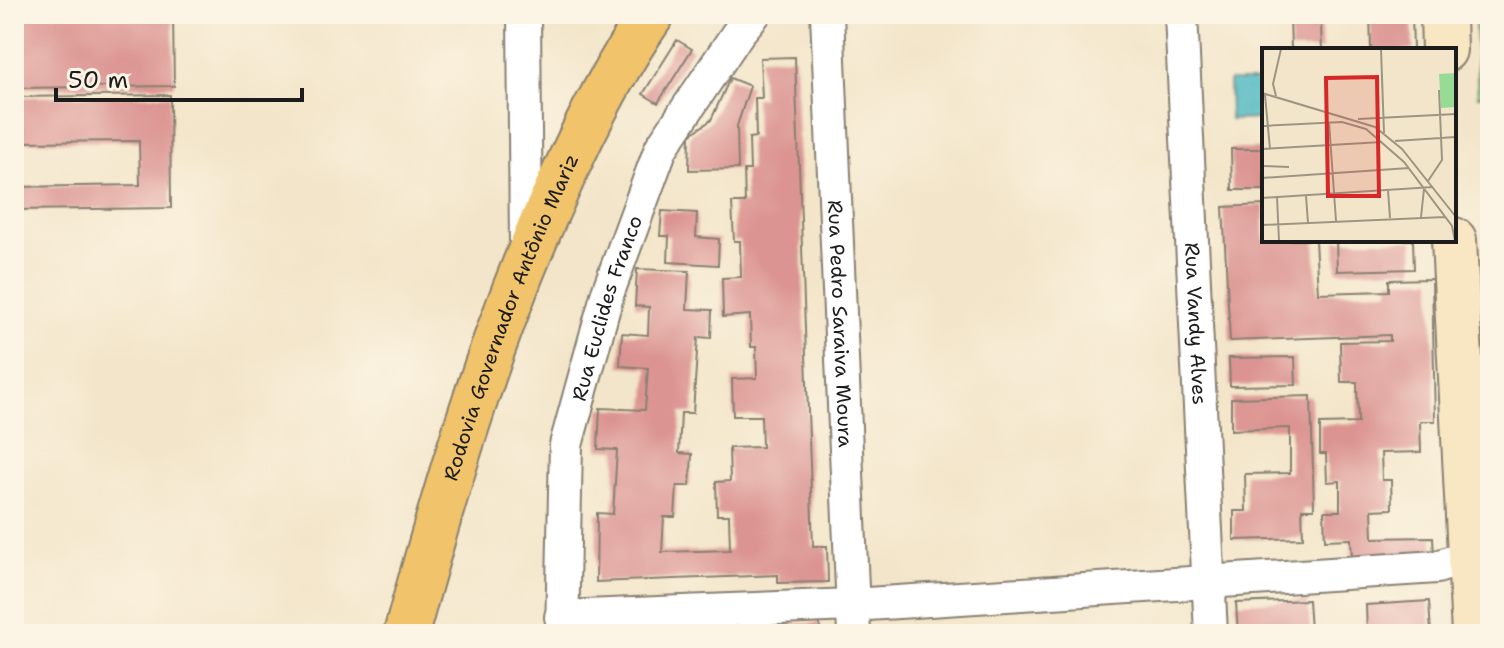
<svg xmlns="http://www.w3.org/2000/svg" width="1504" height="648" font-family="'Shantell Sans',sans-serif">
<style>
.green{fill:#96dc95;stroke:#597c58;stroke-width:2}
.water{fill:#47b6c0;stroke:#32696e;stroke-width:2}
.building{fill:#dc9492}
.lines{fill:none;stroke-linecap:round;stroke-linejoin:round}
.minor-casing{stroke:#888072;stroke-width:36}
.secondary-casing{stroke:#888072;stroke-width:48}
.trunk-casing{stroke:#888072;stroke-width:48}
.minor{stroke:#fff;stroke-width:32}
.secondary{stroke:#f9e7c3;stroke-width:44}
.trunk{stroke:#f1c36a;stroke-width:44}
.labels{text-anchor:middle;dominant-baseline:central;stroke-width:7;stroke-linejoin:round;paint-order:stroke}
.street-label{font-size:20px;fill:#1c1c1c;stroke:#fcf5e5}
.inset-road{fill:none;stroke:#9d9584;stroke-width:2}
.view{fill:#d62828;fill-opacity:0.15;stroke:#d62828;stroke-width:4}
.inset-edge{fill:none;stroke:#1c1c1c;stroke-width:4}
</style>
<rect width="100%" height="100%" fill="#fcf5e5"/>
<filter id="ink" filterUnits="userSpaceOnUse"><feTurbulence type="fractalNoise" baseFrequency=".0125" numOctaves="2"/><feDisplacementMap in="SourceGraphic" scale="16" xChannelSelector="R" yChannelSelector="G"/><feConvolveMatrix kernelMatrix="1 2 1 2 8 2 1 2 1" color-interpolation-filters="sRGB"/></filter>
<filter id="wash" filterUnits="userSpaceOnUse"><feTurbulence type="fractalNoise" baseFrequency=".006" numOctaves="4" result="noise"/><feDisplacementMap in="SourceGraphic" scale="32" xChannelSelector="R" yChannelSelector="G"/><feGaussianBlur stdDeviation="1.8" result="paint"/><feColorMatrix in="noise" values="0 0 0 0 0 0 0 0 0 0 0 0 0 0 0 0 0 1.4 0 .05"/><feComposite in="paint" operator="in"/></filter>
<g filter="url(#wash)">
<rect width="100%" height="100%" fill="#f3e5c9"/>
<path class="green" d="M 1475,14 L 1490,14 L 1490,95 L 1478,96 Z"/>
<path class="water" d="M 1229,81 L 1264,81 L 1264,119 L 1230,120 Z"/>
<g id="blocks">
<g class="building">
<path d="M 14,14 L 173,14 L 174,86 L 14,88 Z"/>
<path d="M 1290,14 L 1335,14 L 1335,24 L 1321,24 L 1322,50 L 1291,50 Z"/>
<path d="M 1370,14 L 1412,14 L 1413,50 L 1371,50 Z"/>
<path d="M 677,40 L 692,49 L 658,103 L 643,94 Z"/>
<path d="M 795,57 L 813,546 L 827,546 L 828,582 L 778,583 L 778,575 L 596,582 L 597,513 L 613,514 L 617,450 L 598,449 L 600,408 L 645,410 L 648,368 L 620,366 L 622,333 L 648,335 L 649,307 L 635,306 L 637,269 L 689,271 L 687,309 L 712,310 L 711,338 L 698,337 L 693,413 L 681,413 L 679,453 L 692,454 L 690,486 L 677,486 L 675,517 L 664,517 L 662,552 L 730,550 L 729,515 L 717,515 L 716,482 L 730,481 L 729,448 L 762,447 L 761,416 L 733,416 L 732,379 L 757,378 L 756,347 L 751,347 L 750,315 L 723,317 L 722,278 L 741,277 L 740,241 L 734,241 L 732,203 L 745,203 L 744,170 L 750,170 L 749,138 L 756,137 L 755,98 L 762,98 L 760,58 Z"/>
<path d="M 730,78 L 750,86 L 737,126 L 738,169 L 689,170 L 690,135 L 711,120 Z"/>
<path d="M 170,95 L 171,208 L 14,210 L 14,187 L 140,185 L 139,141 L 14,142 L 14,97 Z"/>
<path d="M 1231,149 L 1264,149 L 1264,190 L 1232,190 Z"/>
<path d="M 1264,205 L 1264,240 L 1315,240 L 1318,293 L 1389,291 L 1389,280 L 1432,279 L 1435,421 L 1420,421 L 1421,452 L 1381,453 L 1382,480 L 1391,480 L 1392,509 L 1372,510 L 1373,538 L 1433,537 L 1434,556 L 1352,559 L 1351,539 L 1325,540 L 1324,511 L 1340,511 L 1340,481 L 1327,482 L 1326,454 L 1320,454 L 1320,424 L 1358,423 L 1357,382 L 1341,382 L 1340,342 L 1390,341 L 1390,335 L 1230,341 L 1223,207 Z"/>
<path d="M 662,211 L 697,213 L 696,237 L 719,239 L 718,265 L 668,262 L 669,236 L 660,236 Z"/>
<path d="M 1336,240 L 1413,240 L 1414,269 L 1337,271 Z"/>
<path d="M 1484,343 L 1490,343 L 1490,394 L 1485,394 Z"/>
<path d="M 1295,357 L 1296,385 L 1230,386 L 1229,358 Z"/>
<path d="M 1311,396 L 1314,509 L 1302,509 L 1303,538 L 1234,540 L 1234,511 L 1246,511 L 1245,474 L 1290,473 L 1290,428 L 1231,430 L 1231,398 Z"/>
<path d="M 1308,600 L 1310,631 L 1238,634 L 1236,603 Z"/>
<path d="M 1429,601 L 1431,634 L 1367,634 L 1366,605 Z"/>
<path d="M 820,623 L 820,634 L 690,634 L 690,628 Z"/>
<path d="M 662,629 L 662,634 L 604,634 L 604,631 Z"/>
</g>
</g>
</g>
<g filter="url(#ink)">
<use href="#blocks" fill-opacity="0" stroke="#888072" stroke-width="2"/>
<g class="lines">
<defs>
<g id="minor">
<path d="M 524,14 L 526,248"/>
<path id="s1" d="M 827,14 L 854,634"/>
<path id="s2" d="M 1181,14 L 1211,634"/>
<path d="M 561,617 L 852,605 L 1437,567 L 1470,556 L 1490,556"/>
<path id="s3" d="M 562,634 L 566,445 L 608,292 L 661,148 L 738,33 L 754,14"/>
</g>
<g id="secondary">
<path d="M 1443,14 L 1444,50"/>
<path d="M 1454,240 L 1474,634"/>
</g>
<g id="trunk">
<path id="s4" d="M 406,634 C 448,480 492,330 559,185 C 585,126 615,67 652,14"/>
</g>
</defs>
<use href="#minor" class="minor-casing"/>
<use href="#secondary" class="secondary-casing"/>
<use href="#trunk" class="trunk-casing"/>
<use href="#minor" class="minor"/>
<use href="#secondary" class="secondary"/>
<use href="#trunk" class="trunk"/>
</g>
</g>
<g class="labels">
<g class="street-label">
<text stroke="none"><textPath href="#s3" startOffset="332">Rua Euclides Franco</textPath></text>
<text stroke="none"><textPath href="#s4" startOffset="334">Rodovia Governador Antônio Mariz</textPath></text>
<text stroke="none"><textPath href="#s1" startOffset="310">Rua Pedro Saraiva Moura</textPath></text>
<text stroke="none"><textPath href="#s2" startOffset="310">Rua Vandy Alves</textPath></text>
</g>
</g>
<g transform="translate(1262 48)">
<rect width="194" height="194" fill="#f3e5c9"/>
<path d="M 194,25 L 194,59 L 179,60 L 177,26 Z" fill="#96dc95"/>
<path class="inset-road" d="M 119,1 L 122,85M 0,45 L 113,79 L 140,101 L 194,169M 3,47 L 8,101M 14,48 L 11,36 L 19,1M 96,71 L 194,66M 67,74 L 74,173M 0,78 L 80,74 L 104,81 L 142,114 L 190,178 L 193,193M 133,93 L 194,89M 0,101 L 120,94M 0,118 L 27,119M 0,130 L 147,120M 166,133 L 180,112 L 177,42M 126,142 L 128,170M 44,148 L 46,175M 15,149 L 17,193M 0,150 L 171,139M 159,169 L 162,141M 0,177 L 183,169"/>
<path class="view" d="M 115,29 L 117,148 L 66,148 L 64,30 Z"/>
<rect width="194" height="194" class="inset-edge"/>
</g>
<rect width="1504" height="648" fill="none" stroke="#fcf5e5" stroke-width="48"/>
<path d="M56 88v12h246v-12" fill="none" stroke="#1c1c1c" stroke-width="4"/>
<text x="68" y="88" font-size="24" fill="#1c1c1c" stroke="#fcf5e5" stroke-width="6" paint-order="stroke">50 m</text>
</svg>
